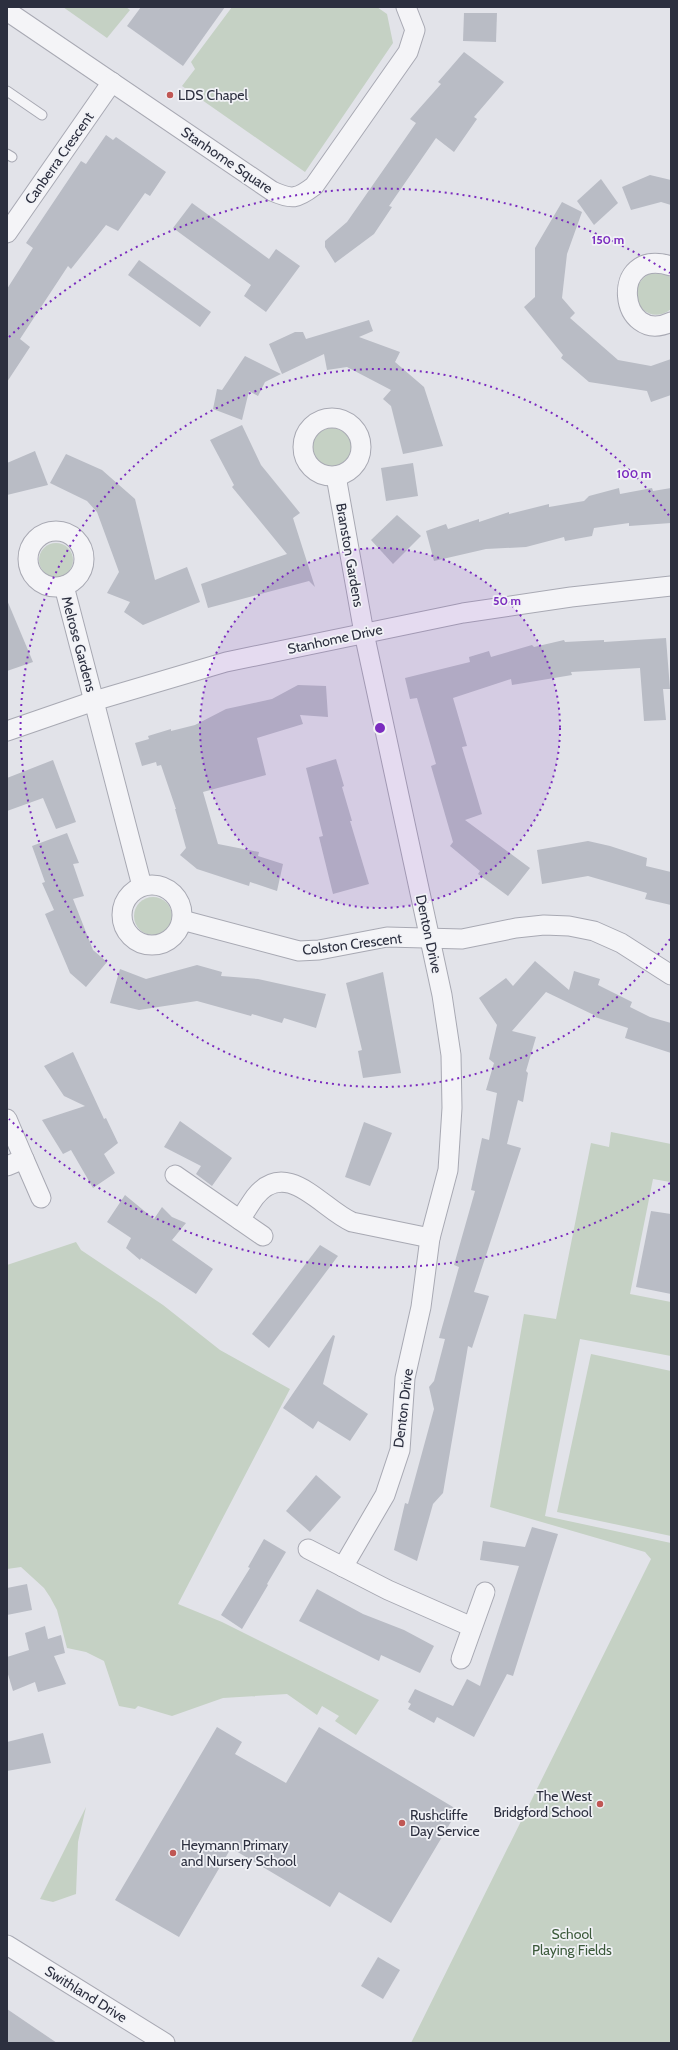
<svg xmlns="http://www.w3.org/2000/svg" width="678" height="2050" font-family="Cabin,sans-serif">
<style>
.green{fill:#c5d1c4}
.building{fill:#b9bcc5}
.lines{fill:none;stroke-linecap:round;stroke-linejoin:round}
.lane-casing{stroke:#a8a9b3;stroke-width:11}
.street-casing{stroke:#a8a9b3;stroke-width:21}
.lane{stroke:#f4f4f7;stroke-width:9}
.street{stroke:#f4f4f7;stroke-width:19}
.ring{fill:none;stroke:#7b2cbf;stroke-width:2;stroke-dasharray:2 4}
.poi-dot{fill:#c05754;stroke:#f1f2f6;stroke-width:1.5}
.labels{text-anchor:middle;dominant-baseline:central;stroke-width:3.5;stroke-linejoin:round;paint-order:stroke}
.poi-label{font-size:14px;fill:#2c2f3f;stroke:#f1f2f6;text-anchor:start}
.street-label{font-size:14px;fill:#2c2f3f;stroke:#f1f2f6}
.park-label{font-size:14px;fill:#3b593a;stroke:#f1f2f6}
.centre{fill:#7b2cbf;stroke:#f1f2f6;stroke-width:2}
.ring-label{font-size:12px;text-anchor:middle;font-weight:bold;fill:#7b2cbf;stroke:#f1f2f6;stroke-width:3.5;stroke-linejoin:round;paint-order:stroke}
</style>
<rect width="100%" height="100%" fill="#e2e3e9"/>
<g class="green">
<path d="M 63,7 L 126,7 L 130,10 L 107,38 Z"/>
<path d="M 232,7 L 377,7 L 387,14 L 393,43 L 305,172 L 182,86 L 195,69 L 191,62 Z"/>
<path d="M 651,273 L 667,275 L 671,278 L 671,309 C 645,330 619,289 651,273 Z"/>
<circle cx="332" cy="448" r="20"/>
<circle cx="56" cy="560" r="17"/>
<circle cx="153" cy="916" r="19"/>
<path d="M 611,1132 L 671,1144 L 670,1182 L 653,1179 L 630,1294 L 671,1302 L 671,1356 L 580,1339 L 545,1516 L 671,1543 L 671,2043 L 411,2043 L 651,1559 L 645,1552 L 490,1507 L 524,1314 L 556,1319 L 591,1143 L 609,1147 Z"/>
<path d="M 76,1242 L 81,1250 L 163,1305 L 220,1350 L 290,1389 L 178,1604 L 222,1622 L 379,1700 L 356,1735 L 335,1721 L 339,1716 L 322,1706 L 317,1715 L 287,1694 L 223,1698 L 172,1716 L 138,1706 L 135,1709 L 119,1706 L 104,1661 L 86,1652 L 67,1648 L 57,1610 L 50,1597 L 44,1588 L 21,1567 L 7,1569 L 7,1265 Z"/>
<path d="M 591,1354 L 671,1371 L 671,1536 L 557,1512 Z"/>
<path d="M 86,1807 L 78,1842 L 76,1894 L 53,1902 L 40,1899 Z"/>
</g>
<g class="building">
<path d="M 141,7 L 225,7 L 183,66 L 127,26 Z"/>
<path d="M 464,13 L 497,13 L 496,42 L 463,41 Z"/>
<path d="M 464,52 L 504,82 L 474,117 L 477,119 L 454,152 L 436,138 L 389,206 L 392,207 L 374,234 L 335,263 L 325,247 L 325,241 L 347,222 L 416,123 L 410,119 L 441,84 L 438,82 Z"/>
<path d="M 106,135 L 113,140 L 116,137 L 166,172 L 150,196 L 145,193 L 118,231 L 106,225 L 71,269 L 68,266 L 20,339 L 30,347 L 7,382 L 7,289 L 33,248 L 26,243 L 81,161 L 86,164 Z"/>
<path d="M 650,175 L 671,180 L 671,205 L 661,202 L 631,210 L 622,187 Z"/>
<path d="M 601,179 L 618,203 L 594,225 L 577,201 Z"/>
<path d="M 562,202 L 582,212 L 567,254 L 562,298 L 575,313 L 570,318 L 618,360 L 651,366 L 671,359 L 671,395 L 651,402 L 647,391 L 589,382 L 561,358 L 563,355 L 524,307 L 535,297 L 535,248 Z"/>
<path d="M 192,203 L 269,259 L 276,249 L 300,266 L 266,312 L 244,296 L 251,285 L 173,228 Z"/>
<path d="M 139,260 L 211,312 L 200,327 L 128,275 Z"/>
<path d="M 369,320 L 373,331 L 359,337 L 400,352 L 395,362 L 424,387 L 443,446 L 403,454 L 391,406 L 383,399 L 391,390 L 347,367 L 327,370 L 324,354 L 282,374 L 269,344 L 295,332 L 303,332 L 306,339 Z"/>
<path d="M 245,356 L 281,374 L 265,382 L 258,396 L 249,391 L 242,420 L 213,409 L 217,389 L 222,390 Z"/>
<path d="M 242,425 L 261,465 L 300,513 L 293,518 L 315,587 L 309,581 L 208,608 L 201,584 L 287,554 L 232,487 L 234,485 L 210,440 Z"/>
<path d="M 35,451 L 48,485 L 7,495 L 7,463 Z"/>
<path d="M 66,454 L 102,470 L 135,499 L 155,580 L 187,567 L 200,602 L 143,625 L 124,612 L 130,602 L 107,593 L 119,572 L 97,512 L 87,501 L 50,483 Z"/>
<path d="M 413,463 L 418,496 L 386,501 L 381,468 Z"/>
<path d="M 619,488 L 620,494 L 652,488 L 653,491 L 671,488 L 671,523 L 629,526 L 629,523 L 594,528 L 592,536 L 565,541 L 564,537 L 526,547 L 486,549 L 434,561 L 426,531 L 446,524 L 448,529 L 479,519 L 479,522 L 509,512 L 509,514 L 549,504 L 549,507 L 584,501 L 589,496 Z"/>
<path d="M 397,515 L 421,536 L 393,564 L 371,540 Z"/>
<path d="M 7,600 L 33,662 L 7,671 Z"/>
<path d="M 666,638 L 670,689 L 663,689 L 666,720 L 644,721 L 640,668 L 571,672 L 572,675 L 512,685 L 511,679 L 453,698 L 467,746 L 462,747 L 482,814 L 465,820 L 530,868 L 508,896 L 478,874 L 480,871 L 450,846 L 453,842 L 431,766 L 436,764 L 417,698 L 410,699 L 405,678 L 470,662 L 469,657 L 489,651 L 491,657 L 532,645 L 534,647 L 564,640 L 565,642 L 604,640 L 604,642 Z"/>
<path d="M 298,685 L 326,686 L 328,717 L 300,715 L 303,724 L 257,738 L 266,775 L 203,792 L 218,844 L 259,852 L 258,856 L 283,864 L 277,891 L 250,882 L 249,886 L 197,869 L 180,855 L 186,848 L 175,809 L 176,809 L 161,765 L 157,766 L 156,762 L 142,766 L 135,743 L 149,739 L 148,736 L 171,729 L 171,731 L 195,725 L 226,709 L 272,699 Z"/>
<path d="M 336,759 L 344,786 L 342,787 L 352,821 L 350,821 L 369,884 L 333,894 L 319,837 L 323,836 L 306,768 Z"/>
<path d="M 53,760 L 76,822 L 56,829 L 43,798 L 7,811 L 7,778 Z"/>
<path d="M 67,833 L 79,863 L 73,864 L 84,896 L 73,899 L 93,950 L 107,962 L 86,987 L 70,973 L 45,914 L 54,910 L 42,883 L 45,882 L 32,846 Z"/>
<path d="M 588,841 L 610,846 L 647,858 L 646,866 L 671,872 L 671,905 L 645,899 L 647,893 L 588,876 L 542,884 L 537,850 Z"/>
<path d="M 535,961 L 569,990 L 574,971 L 600,979 L 598,985 L 632,1002 L 630,1007 L 650,1017 L 671,1023 L 671,1053 L 625,1038 L 628,1028 L 595,1017 L 596,1016 L 546,992 L 512,1031 L 536,1037 L 526,1071 L 528,1073 L 523,1102 L 518,1100 L 507,1144 L 521,1148 L 474,1292 L 489,1296 L 472,1348 L 468,1346 L 443,1493 L 433,1504 L 417,1561 L 394,1550 L 405,1503 L 408,1504 L 434,1409 L 429,1387 L 434,1381 L 445,1339 L 439,1338 L 459,1267 L 454,1265 L 475,1191 L 471,1190 L 482,1138 L 489,1140 L 497,1093 L 486,1090 L 494,1063 L 489,1059 L 497,1025 L 479,998 L 506,978 L 513,986 Z"/>
<path d="M 197,965 L 222,972 L 221,976 L 258,979 L 326,994 L 316,1028 L 284,1018 L 282,1023 L 252,1014 L 251,1016 L 197,1001 L 139,1010 L 110,1003 L 120,969 L 146,979 Z"/>
<path d="M 383,972 L 401,1073 L 363,1078 L 358,1051 L 362,1050 L 346,983 Z"/>
<path d="M 73,1052 L 104,1119 L 106,1118 L 118,1143 L 104,1154 L 115,1173 L 93,1188 L 71,1150 L 63,1154 L 42,1120 L 85,1106 L 64,1096 L 44,1066 Z"/>
<path d="M 180,1121 L 232,1158 L 212,1186 L 196,1174 L 201,1166 L 164,1147 Z"/>
<path d="M 364,1122 L 392,1133 L 370,1186 L 345,1177 Z"/>
<path d="M 125,1195 L 154,1219 L 162,1207 L 172,1217 L 186,1223 L 172,1240 L 213,1269 L 196,1294 L 141,1258 L 140,1260 L 126,1248 L 131,1238 L 107,1222 Z"/>
<path d="M 651,1211 L 671,1214 L 671,1294 L 636,1287 Z"/>
<path d="M 320,1245 L 338,1256 L 269,1348 L 252,1334 Z"/>
<path d="M 333,1335 L 335,1336 L 323,1384 L 368,1414 L 350,1441 L 318,1421 L 313,1429 L 283,1408 Z"/>
<path d="M 316,1475 L 341,1497 L 310,1532 L 286,1511 Z"/>
<path d="M 532,1527 L 558,1534 L 513,1676 L 507,1674 L 474,1737 L 437,1717 L 434,1723 L 408,1709 L 411,1704 L 408,1702 L 415,1689 L 453,1706 L 467,1679 L 480,1686 L 519,1566 L 480,1560 L 483,1541 L 525,1547 Z"/>
<path d="M 264,1539 L 286,1552 L 267,1584 L 268,1585 L 242,1629 L 221,1615 L 250,1568 L 248,1567 Z"/>
<path d="M 27,1584 L 32,1610 L 7,1615 L 7,1588 Z"/>
<path d="M 317,1589 L 363,1614 L 404,1630 L 434,1646 L 420,1673 L 381,1655 L 379,1661 L 299,1621 Z"/>
<path d="M 45,1626 L 48,1639 L 61,1635 L 65,1653 L 54,1656 L 66,1684 L 38,1692 L 35,1682 L 13,1691 L 7,1671 L 7,1657 L 29,1650 L 25,1633 Z"/>
<path d="M 217,1727 L 242,1742 L 235,1754 L 286,1783 L 319,1727 L 458,1810 L 391,1923 L 339,1892 L 330,1907 L 231,1848 L 179,1937 L 115,1900 Z"/>
<path d="M 43,1733 L 51,1763 L 7,1771 L 7,1742 Z"/>
<path d="M 378,1957 L 400,1970 L 383,1999 L 361,1986 Z"/>
<path d="M 7,2009 L 57,2043 L 7,2043 Z"/>
</g>
<g class="lines">
<defs>
<g id="lane">
<path d="M 7,91 L 42,115"/>
<path d="M 7,154 L 12,157"/>
</g>
<g id="street">
<path d="M 7,11 L 272,191 C 292,200 297,199 314,186 L 408,52 L 415,30 L 406,7"/>
<path d="M 7,233 L 112,82"/>
<path d="M 671,266 C 607,246 619,347 671,322"/>
<circle cx="332" cy="447" r="29"/>
<path d="M 336,476 L 364,633 L 442,995 L 451,1055 L 452,1108 L 448,1170 L 430,1238 L 421,1307 L 405,1378 L 400,1450 L 385,1495 L 343,1567"/>
<circle cx="56" cy="559" r="28"/>
<path d="M 64,586 L 142,886"/>
<path d="M 7,731 L 94,701 L 226,662 L 463,613 L 571,597 L 671,586"/>
<circle cx="152" cy="915" r="30"/>
<path d="M 182,920 L 299,951 L 319,950 L 387,937 L 462,939 L 516,928 L 544,925 L 569,926 L 594,931 L 621,943 L 671,975"/>
<path d="M 7,1119 L 24,1159 L 7,1166"/>
<path d="M 24,1159 L 41,1198"/>
<path d="M 175,1175 L 263,1236"/>
<path d="M 240,1220 C 245,1212 250,1204 255,1197 C 287,1157 322,1209 352,1222 L 430,1238"/>
<path d="M 308,1549 L 388,1590 L 472,1627"/>
<path d="M 461,1659 L 485,1592"/>
<path d="M 7,1945 L 165,2043"/>
</g>
</defs>
<use href="#lane" class="lane-casing"/>
<use href="#street" class="street-casing"/>
<use href="#lane" class="lane"/>
<use href="#street" class="street"/>
</g>
<circle cx="380" cy="728" r="180" fill="#7b2cbf" fill-opacity=".12"/>
<g class="ring">
<circle cx="380" cy="728" r="180"/>
<path d="M670 939A359 359 0 1 1 670 517"/>
<path d="M670 1183A539 539 0 0 1 9 1119M9 337A539 539 0 0 1 670 273"/>
</g>
<g class="poi-dot">
<circle cx="170" cy="95" r="4"/>
<circle cx="600" cy="1804" r="4"/>
<circle cx="402" cy="1823" r="4"/>
<circle cx="173" cy="1853" r="4"/>
</g>
<g class="labels">
<g class="poi-label">
<text x="178" y="95">LDS Chapel</text>
<text x="592" y="1796" text-anchor="end">The West<tspan x="592" dy="16">Bridgford School</tspan></text>
<text x="410" y="1815">Rushcliffe<tspan x="410" dy="16">Day Service</tspan></text>
<text x="181" y="1845">Heymann Primary<tspan x="181" dy="16">and Nursery School</tspan></text>
</g>
<g class="street-label">
<text transform="translate(59 158) rotate(-55)">Canberra Crescent</text>
<text transform="translate(227 160) rotate(34)">Stanhome Square</text>
<text transform="translate(350 555) rotate(80)">Branston Gardens</text>
<text transform="translate(335 639) rotate(-12)">Stanhome Drive</text>
<text transform="translate(79 644) rotate(75)">Melrose Gardens</text>
<text transform="translate(429 934) rotate(78)">Denton Drive</text>
<text transform="translate(352 944) rotate(-7)">Colston Crescent</text>
<text transform="translate(403 1408) rotate(-83)">Denton Drive</text>
<text transform="translate(86 1994) rotate(32)">Swithland Drive</text>
</g>
<g class="park-label">
<text x="572" y="1934">School<tspan x="572" dy="16">Playing Fields</tspan></text>
</g>
</g>
<circle cx="380" cy="728" r="6" class="centre"/>
<g class="ring-label">
<text x="608" y="244">150 m</text>
<text x="634" y="478">100 m</text>
<text x="507" y="605">50 m</text>
</g>
<rect width="678" height="2050" fill="none" stroke="#2c2f3f" stroke-width="16"/>
</svg>
